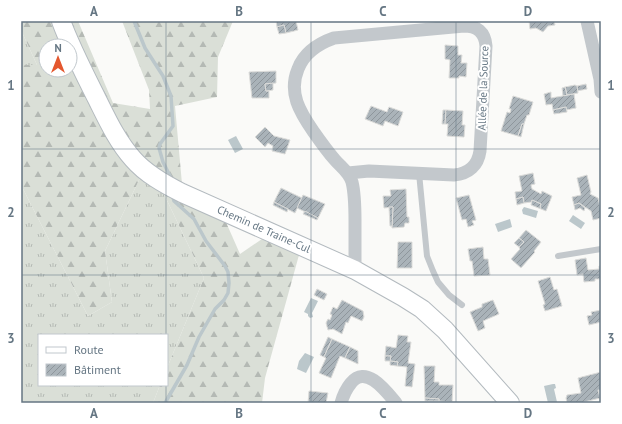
<svg xmlns="http://www.w3.org/2000/svg" width="622" height="424" font-family="'PT Sans',sans-serif">
<style>
.grass{fill:url(#grass-tufts)}
.forest{fill:url(#forest-firs);fill-rule:evenodd}
.water{fill:#bbc7cb}
.lines{fill:none;stroke-linecap:round;stroke-linejoin:round}
.stream{stroke:#bbc7cb;stroke-width:3.5}
.building{fill:url(#building-hatch);stroke:#dcdcda}
.secondary-casing{stroke:#b3babf;stroke-width:20}
.lane{stroke:#c3c8cc;stroke-width:6}
.street{stroke:#c3c8cc;stroke-width:13}
.secondary{stroke:#fff;stroke-width:18}
.grid{fill:none;stroke:#657683;stroke-width:1;stroke-opacity:0.55}
.labels{text-anchor:middle;dominant-baseline:central;stroke-width:4;stroke-linejoin:round;paint-order:stroke}
.street-label{font-size:11px;fill:#657683;stroke:#fff}
.neatline{fill:none;stroke:#657683;stroke-width:1.5}
.grid-label{font-size:13px;text-anchor:middle;font-weight:bold;fill:#657683}
</style>
<defs>
<pattern id="grass-tufts" width="24" height="20" patternUnits="userSpaceOnUse"><rect width="24" height="20" fill="#dadfd7"/><path d="M3 7l-1-3M5 7V3M7 7l1-3M15 17l-1-3M17 17v-4M19 17l1-3" fill="none" stroke="#b4b9b4"/></pattern>
<pattern id="forest-firs" width="22" height="20" patternUnits="userSpaceOnUse"><rect width="22" height="20" fill="#dadfd7"/><path d="M5 1l3.5 6h-7zM16 11l3.5 6h-7z" fill="#b4b9b4"/></pattern>
<pattern id="building-hatch" width="6" height="6" patternUnits="userSpaceOnUse"><rect width="6" height="6" fill="#aab3b9"/><path d="M-1 1l2-2M0 6l6-6M5 7l2-2" fill="none" stroke="#8e969c"/></pattern>
</defs>
<rect width="100%" height="100%" fill="#fafaf8"/>
<g class="grass">
<path d="M 21,30 L 37,65 L 21,65 Z"/>
<path d="M 140,178 L 163,192 L 204,278 L 167,368 L 167,335 L 39,335 L 39,385 L 160,385 L 153,403 L 21,403 L 21,185 L 88,316 L 112,302 L 105,251 Z"/>
</g>
<g class="forest">
<path d="M 21,21 L 78,21 L 113,103 L 150,109 L 149,90 L 122,21 L 233,21 L 218,57 L 217,97 L 175,106 L 182,184 L 147,166 L 140,178 L 105,251 L 112,302 L 88,316 L 21,185 L 21,65 L 37,65 L 21,30 ZM 46,46 L 70,46 L 70,70 L 46,70 Z"/>
<path d="M 163,192 L 225,220 L 240,254 L 262,239 L 299,255 L 265,378 L 262,403 L 153,403 L 160,385 L 167,385 L 167,368 L 204,278 Z"/>
</g>
<g class="water">
<path d="M 236,136 L 243,149 L 235,153 L 228,140 Z"/>
<path d="M 524,207 L 538,211 L 536,218 L 523,214 L 522,210 Z"/>
<path d="M 573,215 L 585,223 L 581,229 L 569,221 Z"/>
<path d="M 510,219 L 512,227 L 498,232 L 495,224 Z"/>
<path d="M 311,298 L 318,301 L 312,313 L 313,317 L 310,318 L 308,316 L 308,314 L 304,312 Z"/>
<path d="M 305,353 L 314,357 L 306,373 L 297,369 L 299,361 Z"/>
<path d="M 553,384 L 555,384 L 556,388 L 554,389 L 557,402 L 548,403 L 544,386 Z"/>
</g>
<g class="lines">
<g class="stream">
<path d="M 134,21 L 145,48 L 163,76 L 171,96 L 173,126 L 160,144 L 159,148 L 163,162 L 172,180"/>
<path d="M 165,403 L 187,365 L 199,337 L 215,309 L 224,300 L 228,293 L 229,283 L 228,272 L 225,266 L 206,241 L 194,219 L 174,201 L 172,194"/>
</g>
</g>
<g class="building">
<path d="M 276,21 L 296,21 L 298,30 L 286,33 L 284,25 L 277,27 Z"/>
<path d="M 529,21 L 554,21 L 555,25 L 548,26 L 543,32 L 536,28 L 530,29 Z"/>
<path d="M 284,25 L 286,33 L 279,34 L 277,27 Z"/>
<path d="M 445,45 L 458,46 L 458,55 L 462,55 L 461,63 L 467,63 L 466,77 L 459,76 L 459,78 L 449,78 L 450,60 L 445,59 Z"/>
<path d="M 276,71 L 276,83 L 265,84 L 266,91 L 269,91 L 269,98 L 252,98 L 249,72 Z"/>
<path d="M 273,83 L 273,90 L 266,91 L 265,84 Z"/>
<path d="M 586,84 L 587,89 L 577,91 L 577,86 Z"/>
<path d="M 575,85 L 577,86 L 578,93 L 567,95 L 565,87 Z"/>
<path d="M 565,87 L 567,95 L 563,96 L 562,88 Z"/>
<path d="M 551,92 L 551,98 L 574,94 L 576,108 L 566,110 L 566,107 L 553,110 L 552,104 L 546,105 L 544,94 Z"/>
<path d="M 513,96 L 533,102 L 529,115 L 527,115 L 524,124 L 522,124 L 518,136 L 501,131 L 507,112 L 510,113 L 511,109 L 509,109 Z"/>
<path d="M 371,106 L 387,112 L 389,107 L 403,112 L 398,126 L 385,121 L 383,126 L 365,119 Z"/>
<path d="M 566,107 L 567,112 L 554,114 L 553,110 Z"/>
<path d="M 443,110 L 446,110 L 445,124 L 442,124 Z"/>
<path d="M 446,110 L 463,111 L 462,125 L 465,125 L 464,137 L 447,136 L 448,124 L 445,124 Z"/>
<path d="M 522,124 L 524,124 L 521,137 L 518,136 Z"/>
<path d="M 265,127 L 274,136 L 290,140 L 285,154 L 272,151 L 273,146 L 268,143 L 265,147 L 255,137 Z"/>
<path d="M 533,173 L 535,184 L 531,185 L 532,189 L 541,194 L 542,191 L 552,196 L 546,211 L 541,209 L 540,207 L 541,204 L 532,200 L 531,202 L 524,203 L 523,197 L 516,199 L 515,192 L 522,191 L 519,176 Z"/>
<path d="M 587,175 L 591,192 L 590,194 L 598,198 L 601,211 L 601,218 L 593,220 L 591,211 L 579,203 L 574,205 L 572,197 L 581,195 L 577,178 Z"/>
<path d="M 281,188 L 302,198 L 295,213 L 274,202 Z"/>
<path d="M 406,189 L 407,217 L 409,217 L 409,223 L 405,223 L 404,227 L 392,228 L 393,207 L 384,208 L 383,196 L 391,196 L 390,190 Z"/>
<path d="M 303,195 L 325,204 L 318,218 L 297,208 Z"/>
<path d="M 469,195 L 476,220 L 472,221 L 474,225 L 468,227 L 466,219 L 462,220 L 456,198 Z"/>
<path d="M 523,197 L 524,203 L 517,205 L 516,199 Z"/>
<path d="M 532,200 L 541,204 L 540,207 L 541,209 L 531,205 Z"/>
<path d="M 274,202 L 288,209 L 287,212 L 273,205 Z"/>
<path d="M 579,203 L 585,208 L 584,211 L 580,208 L 575,210 L 574,205 Z"/>
<path d="M 389,207 L 393,207 L 392,226 L 390,226 Z"/>
<path d="M 305,211 L 318,218 L 317,220 L 303,214 Z"/>
<path d="M 526,230 L 541,242 L 534,251 L 535,252 L 521,268 L 511,259 L 520,249 L 519,247 L 524,242 L 519,238 Z"/>
<path d="M 519,238 L 524,242 L 519,247 L 514,243 Z"/>
<path d="M 398,242 L 412,242 L 412,268 L 397,268 Z"/>
<path d="M 483,247 L 484,259 L 488,259 L 490,275 L 474,276 L 472,261 L 470,261 L 468,249 Z"/>
<path d="M 586,258 L 588,270 L 599,269 L 599,266 L 601,266 L 601,279 L 595,279 L 595,281 L 584,282 L 583,274 L 577,275 L 575,260 Z"/>
<path d="M 550,277 L 554,290 L 557,289 L 562,306 L 545,311 L 543,305 L 545,304 L 538,281 Z"/>
<path d="M 317,289 L 327,294 L 324,300 L 314,295 Z"/>
<path d="M 342,300 L 363,311 L 364,317 L 362,321 L 351,316 L 348,323 L 346,322 L 342,334 L 333,329 L 328,330 L 326,323 L 328,319 L 330,320 L 332,315 L 330,314 L 333,307 L 337,309 Z"/>
<path d="M 493,300 L 499,314 L 483,321 L 485,328 L 478,331 L 470,312 L 482,307 L 482,304 Z"/>
<path d="M 601,310 L 601,322 L 589,325 L 587,316 L 592,315 L 591,312 Z"/>
<path d="M 398,335 L 408,336 L 407,342 L 411,342 L 408,363 L 415,364 L 412,387 L 405,386 L 407,367 L 397,366 L 398,362 L 390,361 L 391,356 L 385,356 L 386,346 L 396,348 Z"/>
<path d="M 328,337 L 332,339 L 324,357 L 320,355 Z"/>
<path d="M 332,339 L 350,347 L 345,358 L 340,356 L 331,378 L 319,373 L 326,358 L 324,357 Z"/>
<path d="M 350,347 L 358,351 L 358,364 L 345,358 Z"/>
<path d="M 385,356 L 391,356 L 390,361 L 385,361 Z"/>
<path d="M 390,361 L 398,362 L 397,366 L 390,365 Z"/>
<path d="M 424,366 L 435,366 L 434,382 L 439,382 L 439,385 L 453,385 L 452,402 L 439,401 L 439,399 L 425,398 Z"/>
<path d="M 601,372 L 601,390 L 598,390 L 600,398 L 580,403 L 567,403 L 566,398 L 567,395 L 581,393 L 578,378 Z"/>
<path d="M 309,391 L 328,393 L 326,403 L 308,403 Z"/>
<path d="M 425,398 L 439,399 L 439,401 L 425,401 Z"/>
</g>
<g class="lines">
<defs>
<path id="secondary" d="M 61,21 C 71,48 84,73 97,99 C 107,119 117,141 133,159 C 146,174 164,184 182,193 L 355,270 L 403,297 L 422,309 L 445,330 L 510,403"/>
</defs>
<use href="#secondary" class="secondary-casing"/>
<g class="lane">
<path d="M 419,173 L 427,256 L 433,271 L 438,282 L 449,295 L 462,305"/>
<path d="M 558,256 L 601,249"/>
</g>
<g class="street">
<path d="M 587,21 L 600,79 L 601,92"/>
<path d="M 348,173 L 369,171 L 454,175 C 469,174 478,165 480,151 L 486,46 C 485,32 477,26 464,26 L 334,38 C 317,44 304,53 298,69 C 288,93 300,112 313,131 C 320,141 327,151 335,160 C 341,167 349,172 352,182 C 355,194 355,209 355,221 C 355,238 355,254 355,270"/>
<path d="M 341,403 C 343,396 346,389 351,383 C 366,364 386,391 396,403"/>
</g>
<use href="#secondary" class="secondary"/>
</g>
<path class="grid" d="M 166,21 L 166,335M 311,21 L 311,403M 456,21 L 456,403M 21,149 L 601,149M 21,275 L 601,275M 166,385 L 166,403"/>
<g class="labels">
<g class="street-label">
<text transform="translate(483 88) rotate(-88)">Allée de la Source</text>
<text transform="translate(264 229) rotate(24)">Chemin de Traine-Cul</text>
</g>
</g>
<rect width="622" height="424" fill="none" stroke="#ffffff" stroke-width="44"/>
<rect x="38" y="334" width="130" height="52" fill="#ffffff" stroke="#c1c8cd"/>
<rect x="46" y="347" width="20" height="6" fill="#ffffff" stroke="#c1c8cd"/>
<text x="74" y="354" font-size="12" fill="#657683">Route</text>
<rect x="46" y="364" width="20" height="12" fill="url(#building-hatch)" stroke="#c1c8cd"/>
<text x="74" y="374" font-size="12" fill="#657683">Bâtiment</text>
<g transform="translate(58 58)"><circle r="19" fill="#ffffff" stroke="#c1c8cd"/>
<path d="M0-3L7 15L0 10L-7 15Z" fill="#e4572e"/>
<text y="-6" font-size="11" font-weight="bold" text-anchor="middle" fill="#657683">N</text>
</g>
<rect x="22" y="22" width="578" height="380" class="neatline"/>
<g class="grid-label">
<text x="94" y="16">A</text>
<text x="239" y="16">B</text>
<text x="383" y="16">C</text>
<text x="528" y="16">D</text>
<text x="11" y="90">1</text>
<text x="611" y="90">1</text>
<text x="11" y="217">2</text>
<text x="611" y="217">2</text>
<text x="11" y="343">3</text>
<text x="611" y="343">3</text>
<text x="94" y="418">A</text>
<text x="239" y="418">B</text>
<text x="383" y="418">C</text>
<text x="528" y="418">D</text>
</g>
</svg>
